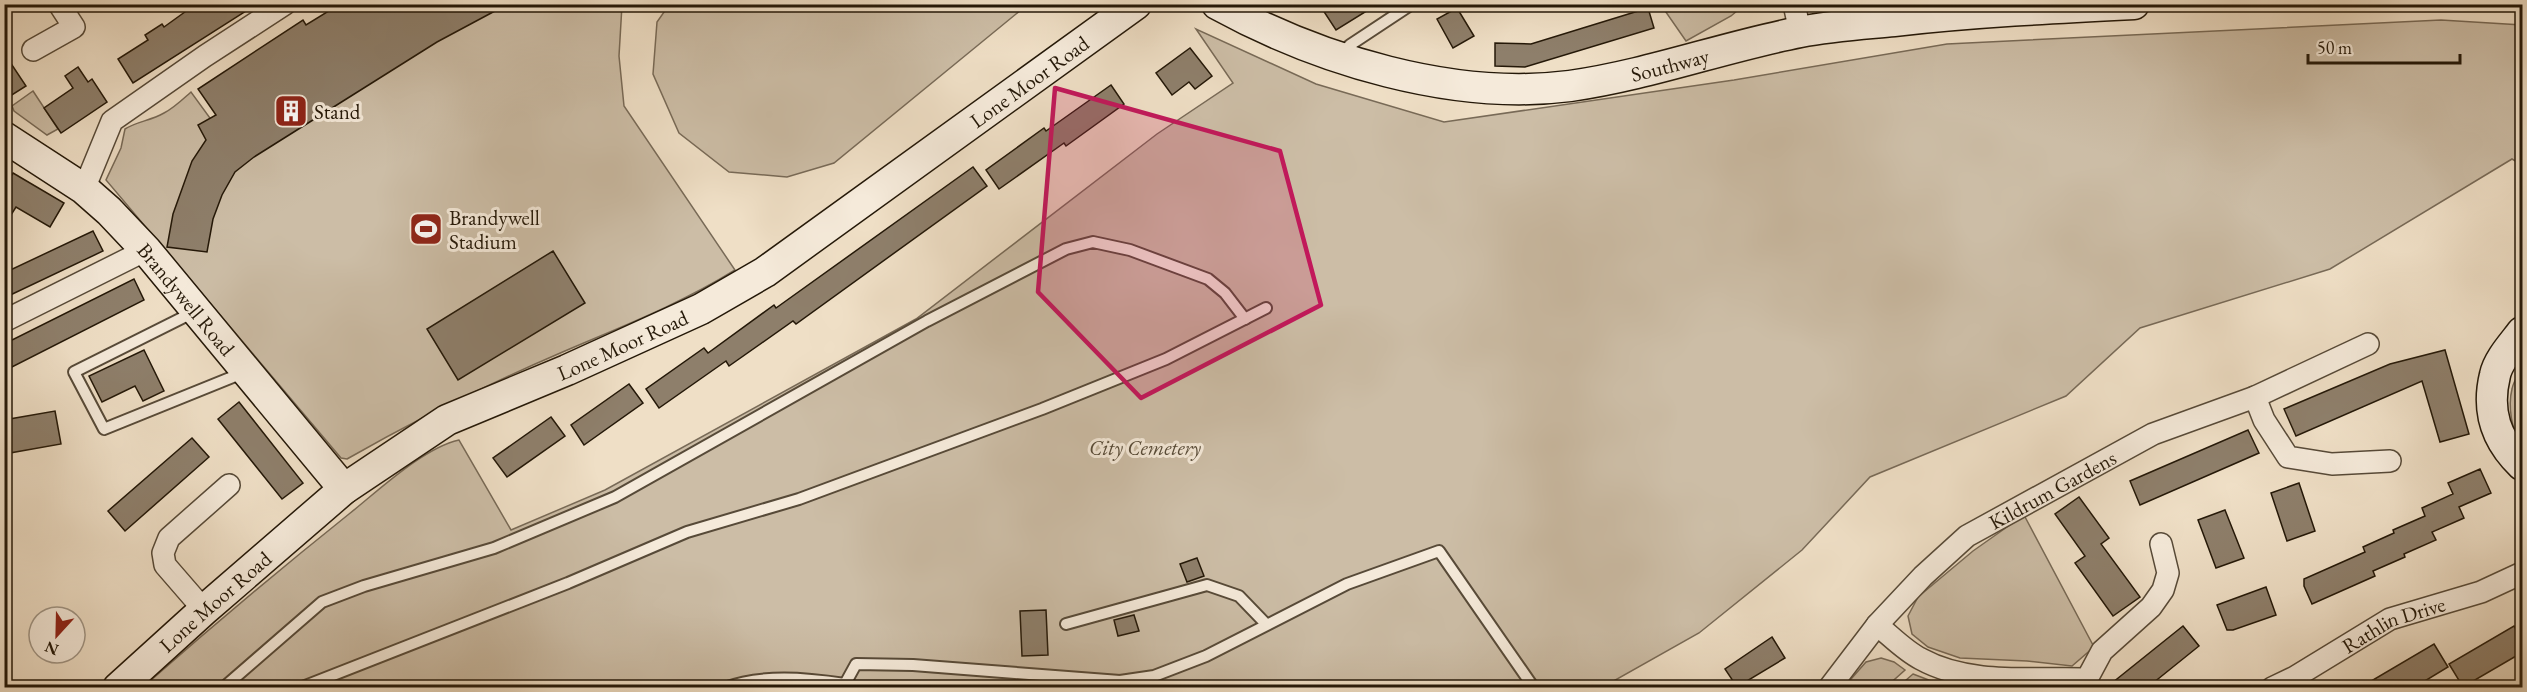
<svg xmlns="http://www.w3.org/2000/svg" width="2527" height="692" font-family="'EB Garamond',serif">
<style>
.green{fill:#ccbda6;stroke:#786a57;stroke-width:1.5}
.building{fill:#8e7f6b;stroke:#241808;stroke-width:1.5}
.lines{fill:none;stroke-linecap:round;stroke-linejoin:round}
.lane-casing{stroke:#574a38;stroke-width:14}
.street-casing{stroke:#574a38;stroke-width:24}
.secondary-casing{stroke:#241808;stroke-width:33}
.lane{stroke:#f5eada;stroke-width:10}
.street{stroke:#f5eada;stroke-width:21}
.secondary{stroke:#f5eada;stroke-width:30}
.marked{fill:#c2185b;fill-opacity:0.2;stroke:#c2185b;stroke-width:4.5;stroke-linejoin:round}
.labels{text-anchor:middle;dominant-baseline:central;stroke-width:6;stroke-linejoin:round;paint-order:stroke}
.street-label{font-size:21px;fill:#241808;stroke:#f5eada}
.poi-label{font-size:21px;fill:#241808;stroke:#f5eada;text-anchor:start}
.park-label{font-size:21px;font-style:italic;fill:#564a37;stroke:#f5eada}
</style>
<rect width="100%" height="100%" fill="#efdfc6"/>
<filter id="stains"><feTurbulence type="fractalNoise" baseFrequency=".00333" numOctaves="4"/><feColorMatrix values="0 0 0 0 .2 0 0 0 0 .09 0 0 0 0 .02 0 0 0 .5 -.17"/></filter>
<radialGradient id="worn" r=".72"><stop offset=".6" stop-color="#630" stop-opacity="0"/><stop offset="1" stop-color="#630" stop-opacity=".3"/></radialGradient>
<g class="green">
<path d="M 408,5 L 622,5 L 619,56 L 624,106 L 735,270 C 679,305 618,328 558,354 C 486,385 415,420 347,459 L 341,458 L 106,180 L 121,148 L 125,129 C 138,121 150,121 164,113 C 174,108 183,99 191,92 L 215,125 Z"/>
<path d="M 669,5 L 669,4 L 1027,5 L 834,163 L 787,177 L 729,172 L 679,133 L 653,74 L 657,22 Z"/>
<path d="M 1661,5 L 1744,5 L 1731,16 L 1686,41 Z"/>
<path d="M 2441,20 L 2522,25 L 2522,165 L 2512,159 L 2330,269 L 2140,328 L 2066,396 L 1870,477 L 1802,550 L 1699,633 L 1603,687 L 142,688 C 210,628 279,570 349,514 C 378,491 423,448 459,440 L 511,530 L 605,490 L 916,319 L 1157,134 L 1233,83 L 1196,29 L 1316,84 L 1444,122 L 1734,80 L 1947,44 Z"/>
<path d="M 33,91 L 58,129 L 47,135 L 14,111 L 12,106 Z"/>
<path d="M 2522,367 L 2522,444 C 2511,432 2508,405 2512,389 C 2513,382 2519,374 2522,367 Z"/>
<path d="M 2024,515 L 2094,647 L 2072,666 L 2027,661 L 1960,658 L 1928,647 L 1912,634 L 1908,616 L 1918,597 L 1973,551 Z"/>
<path d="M 1881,658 L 1894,662 L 1905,670 L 1886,687 L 1844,687 L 1866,662 Z"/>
<path d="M 1913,674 L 1947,687 L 1898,687 Z"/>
</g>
<g class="building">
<path d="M 196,4 L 257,4 L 133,83 L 118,59 L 148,40 L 145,35 L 162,24 L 164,27 Z"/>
<path d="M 340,4 L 508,4 L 437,42 L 254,157 L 235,172 L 222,195 L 213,219 L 207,252 L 167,247 L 173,214 L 192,161 L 206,140 L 198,125 L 216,115 L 198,89 L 303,20 L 306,25 Z"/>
<path d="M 1319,4 L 1378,4 L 1336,30 Z"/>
<path d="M 1457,8 L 1474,36 L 1453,48 L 1437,19 Z"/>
<path d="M 1648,8 L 1654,28 L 1525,67 L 1495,66 L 1495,43 L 1531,44 Z"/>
<path d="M 1190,48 L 1212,76 L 1195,89 L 1189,82 L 1172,95 L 1156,73 Z"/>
<path d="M 4,53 L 26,86 L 4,100 Z"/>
<path d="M 78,67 L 88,82 L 92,79 L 107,102 L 61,133 L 44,108 L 73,88 L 65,76 Z"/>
<path d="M 1111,85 L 1124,104 L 1066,146 L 1064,143 L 999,189 L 986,170 L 1044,128 L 1046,131 Z"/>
<path d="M 973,167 L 987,186 L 796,324 L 793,321 L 729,366 L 726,361 L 659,408 L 646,389 L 704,348 L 708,353 L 774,305 L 776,308 Z"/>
<path d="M 13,173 L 64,203 L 50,227 L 16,207 L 4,226 L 4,188 Z"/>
<path d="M 93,231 L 103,251 L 4,298 L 4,273 Z"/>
<path d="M 553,251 L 585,303 L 458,380 L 427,329 Z"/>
<path d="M 134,279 L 144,300 L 4,371 L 4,344 Z"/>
<path d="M 144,350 L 164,391 L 143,401 L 135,386 L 102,402 L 89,376 Z"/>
<path d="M 2445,350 L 2469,434 L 2440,442 L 2422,381 L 2296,436 L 2284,409 L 2390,364 Z"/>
<path d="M 629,384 L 643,403 L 584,445 L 571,425 Z"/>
<path d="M 239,402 L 303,483 L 282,499 L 218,419 Z"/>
<path d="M 55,411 L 61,444 L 4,454 L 4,420 Z"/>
<path d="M 551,417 L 565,436 L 507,477 L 493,458 Z"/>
<path d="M 2248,430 L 2259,453 L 2140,505 L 2130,481 Z"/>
<path d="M 192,438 L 209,457 L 125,531 L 108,511 Z"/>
<path d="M 2480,469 L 2491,493 L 2459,507 L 2464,518 L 2432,532 L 2436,540 L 2404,554 L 2405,557 L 2373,571 L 2375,576 L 2312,604 L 2304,586 L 2304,579 L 2365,552 L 2363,547 L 2394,533 L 2393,530 L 2425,516 L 2422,508 L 2453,494 L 2448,483 Z"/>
<path d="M 2299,483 L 2315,531 L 2287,541 L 2271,493 Z"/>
<path d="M 2079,497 L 2109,538 L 2101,544 L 2140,597 L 2113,616 L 2075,563 L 2085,556 L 2055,514 Z"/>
<path d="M 2225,510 L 2244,558 L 2216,568 L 2198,520 Z"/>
<path d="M 1197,558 L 1204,576 L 1187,582 L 1180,564 Z"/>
<path d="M 2266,587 L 2276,615 L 2233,630 L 2227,630 L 2217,605 Z"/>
<path d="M 1046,610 L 1048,655 L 1022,656 L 1020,611 Z"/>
<path d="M 1134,615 L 1139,631 L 1118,636 L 1114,620 Z"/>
<path d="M 2183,626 L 2199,646 L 2148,687 L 2107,687 Z"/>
<path d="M 2514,626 L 2523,640 L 2523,652 L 2463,687 L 2449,664 Z"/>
<path d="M 1772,637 L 1785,658 L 1737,687 L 1725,669 Z"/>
<path d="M 2434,644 L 2448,667 L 2415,687 L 2361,687 Z"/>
</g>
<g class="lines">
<defs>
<g id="lane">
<path d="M 1341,54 L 1350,45 L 1412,4"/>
<path d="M 194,312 L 74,372 L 104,429 L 245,372"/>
<path d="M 1066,624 L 1207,585 L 1239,596 L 1266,624"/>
<path d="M 4,683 L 8,688"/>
<path d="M 845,684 L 856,664 L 913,665 L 1120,681 L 1154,676 L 1206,656 L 1347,584 L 1439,551 L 1534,688"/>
<path d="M 223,688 L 322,602 L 364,586 L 494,548 L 615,497 L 927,321 L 1066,249 L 1093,242 L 1130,250 L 1208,279 L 1225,293 L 1245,319"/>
<path d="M 300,688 L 568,583 L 687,532 L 799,499 L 1042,409 L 1166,359 L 1266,308"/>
<path d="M 724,688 C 763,674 805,678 845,684 L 844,688"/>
</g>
<g id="street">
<path d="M 1794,4 L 1800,32"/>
<path d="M 33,50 L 74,27 L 59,4"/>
<path d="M 84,189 L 112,121 L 205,56 L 285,4"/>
<path d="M 4,321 L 146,250"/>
<path d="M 2255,397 L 2264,420 L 2288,457 L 2332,464 L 2390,461"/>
<path d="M 204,610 L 165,565 L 163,553 L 169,538 L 229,485"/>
<path d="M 1877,625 C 1891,636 1905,651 1921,659 C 1970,686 2033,677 2087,679 L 2102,651 L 2151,607 L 2163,590 L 2168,573 L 2161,544"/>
<path id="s1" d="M 1829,688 L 1877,625 L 1923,576 L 1967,536 L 2153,434 L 2255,397 L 2368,344"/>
<path id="s2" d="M 2272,688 L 2295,677 L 2390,619 L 2481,592 L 2522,573"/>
</g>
<g id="secondary">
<path id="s3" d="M 1217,4 C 1319,60 1453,101 1570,86 C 1648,75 1723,47 1800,32 C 1831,26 1863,24 1894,21 C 1974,12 2054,8 2134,4"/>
<path id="s4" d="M 4,137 L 84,189 L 109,211 L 146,250 L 344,489"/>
<path d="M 2522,332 C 2513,344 2498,360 2495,375 C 2486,412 2496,440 2522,465"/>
<path id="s5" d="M 118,688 L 204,610 L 344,489 L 447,420 L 567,370 L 701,309 L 765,272 L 1136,4"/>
</g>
</defs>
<use href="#lane" class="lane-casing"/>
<use href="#street" class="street-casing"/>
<use href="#secondary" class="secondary-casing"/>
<use href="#lane" class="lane"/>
<use href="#street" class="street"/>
<use href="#secondary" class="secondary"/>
</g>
<path class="marked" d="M 1055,88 L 1280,151 L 1321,305 L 1141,398 L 1038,292 Z"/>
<defs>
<symbol id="building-square" viewBox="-11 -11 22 22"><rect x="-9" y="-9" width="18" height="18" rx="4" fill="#8f2418" stroke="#f5eada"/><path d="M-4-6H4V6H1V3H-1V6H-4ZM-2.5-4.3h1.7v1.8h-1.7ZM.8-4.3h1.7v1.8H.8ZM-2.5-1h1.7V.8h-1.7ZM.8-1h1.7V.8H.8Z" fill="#fff"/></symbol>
<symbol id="stadium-square" viewBox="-11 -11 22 22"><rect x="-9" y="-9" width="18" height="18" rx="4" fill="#8f2418" stroke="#f5eada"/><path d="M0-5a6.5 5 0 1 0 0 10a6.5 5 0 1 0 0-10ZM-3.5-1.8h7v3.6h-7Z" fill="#fff"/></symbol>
</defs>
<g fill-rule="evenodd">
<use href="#building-square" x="272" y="92" width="38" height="38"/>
<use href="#stadium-square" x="407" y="210" width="38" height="38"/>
</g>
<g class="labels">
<g class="street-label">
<text stroke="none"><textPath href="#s3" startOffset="470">Southway</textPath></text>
<text stroke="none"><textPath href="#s5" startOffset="1102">Lone Moor Road</textPath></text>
<text stroke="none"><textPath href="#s4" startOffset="246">Brandywell Road</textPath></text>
<text stroke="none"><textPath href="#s5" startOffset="616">Lone Moor Road</textPath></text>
<text stroke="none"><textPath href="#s1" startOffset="303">Kildrum Gardens</textPath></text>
<text stroke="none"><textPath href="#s5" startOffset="130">Lone Moor Road</textPath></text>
<text stroke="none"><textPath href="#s2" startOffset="138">Rathlin Drive</textPath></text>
</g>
<g class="poi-label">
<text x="314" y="111">Stand</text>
<text x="449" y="217">Brandywell<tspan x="449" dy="24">Stadium</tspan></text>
</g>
<g class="park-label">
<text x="1145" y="447">City Cemetery</text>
</g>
</g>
<rect width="2527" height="692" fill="none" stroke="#efdfc6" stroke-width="24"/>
<rect x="6" y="6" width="2515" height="680" fill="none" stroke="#241808" stroke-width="3"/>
<rect x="12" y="12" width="2503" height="668" fill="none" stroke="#241808" stroke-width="1.5"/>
<g transform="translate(57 635) rotate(202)"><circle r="28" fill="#f5eada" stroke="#a19686" stroke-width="1.5"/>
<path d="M0-4.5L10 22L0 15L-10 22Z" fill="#8f2418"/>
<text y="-9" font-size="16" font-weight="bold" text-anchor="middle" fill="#241808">N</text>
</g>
<path d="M2308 54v9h152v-9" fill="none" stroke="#241808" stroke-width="3"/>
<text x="2317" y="54" font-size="18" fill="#241808" stroke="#f5eada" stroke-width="4.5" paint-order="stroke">50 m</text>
<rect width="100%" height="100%" filter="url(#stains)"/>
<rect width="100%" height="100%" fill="url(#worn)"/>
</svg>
